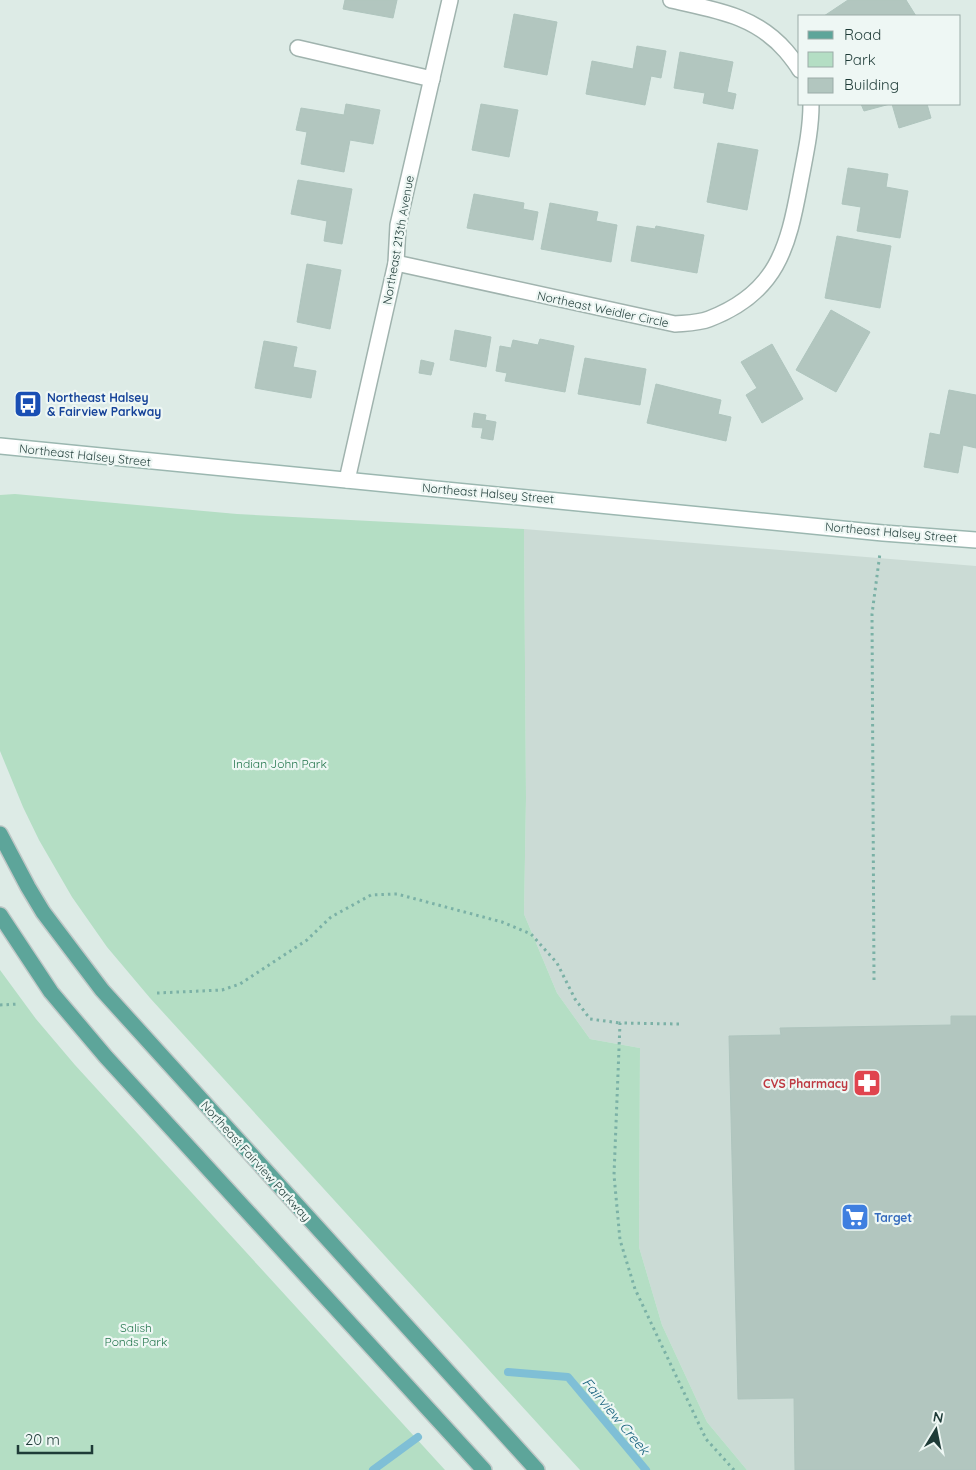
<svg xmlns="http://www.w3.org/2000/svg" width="976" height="1470" font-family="Quicksand,sans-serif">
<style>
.built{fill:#cbdbd5}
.green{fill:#b4dec4}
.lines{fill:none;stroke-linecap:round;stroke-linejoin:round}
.stream{stroke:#7fbfd6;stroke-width:8}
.building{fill:#b2c6bf;stroke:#afc5be}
.minor-casing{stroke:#a0b3ae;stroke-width:18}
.secondary-casing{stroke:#9bb7b0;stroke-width:18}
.primary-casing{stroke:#c0c8c7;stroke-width:18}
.path{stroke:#7bb1a6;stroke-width:3;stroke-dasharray:2.5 4;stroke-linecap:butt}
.minor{stroke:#fff;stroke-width:15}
.secondary{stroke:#fff;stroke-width:15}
.primary{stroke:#5da59a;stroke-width:15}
.labels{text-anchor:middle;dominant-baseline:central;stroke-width:4.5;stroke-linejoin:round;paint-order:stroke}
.street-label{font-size:12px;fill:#1e3b37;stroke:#eef7f4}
.transit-label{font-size:12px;font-weight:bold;fill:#164399;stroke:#eef7f4;text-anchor:start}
.park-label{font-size:12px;fill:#24764d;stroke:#eef7f4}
.health-label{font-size:12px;font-weight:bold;fill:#be3a42;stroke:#eef7f4;text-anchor:end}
.shop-label{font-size:12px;font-weight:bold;fill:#366cbe;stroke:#eef7f4;text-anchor:start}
.water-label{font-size:14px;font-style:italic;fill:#135f7c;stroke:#eef7f4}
</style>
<rect width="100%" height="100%" fill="#ddebe6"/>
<path class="built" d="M 524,529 L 976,566 L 976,1470 L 747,1470 L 707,1422 L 662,1325 L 639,1247 L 640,1048 L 590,1039 L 557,993 L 524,914 L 526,798 Z"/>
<g class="green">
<path d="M 15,494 L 237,514 L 524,529 L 526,798 L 524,914 L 557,993 L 590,1039 L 640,1048 L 639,1247 L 662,1325 L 707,1422 L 747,1470 L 580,1470 L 150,998 L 107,947 L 72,897 L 39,840 L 23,807 L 0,751 L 0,495 Z"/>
<path d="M 0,970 L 36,1019 L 75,1065 L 445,1470 L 0,1470 Z"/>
</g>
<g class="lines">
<g class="stream">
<path d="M 508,1372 L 568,1377 L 646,1470"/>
<path d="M 373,1470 L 418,1437"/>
</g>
</g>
<g class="building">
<path d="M 345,0 L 397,0 L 393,18 L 343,9 Z"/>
<path d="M 848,0 L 906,0 L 916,16 L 824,16 Z"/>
<path d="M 514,14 L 557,22 L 547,75 L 504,67 Z"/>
<path d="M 637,46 L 666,51 L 661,78 L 651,76 L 645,105 L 586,94 L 592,61 L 633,69 Z"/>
<path d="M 680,52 L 733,62 L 727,92 L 736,94 L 733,109 L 703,103 L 705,93 L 674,88 Z"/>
<path d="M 346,104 L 380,110 L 373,144 L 350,140 L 344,172 L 301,164 L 307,132 L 296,130 L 301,108 L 344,115 Z"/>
<path d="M 481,104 L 518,110 L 509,157 L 472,150 Z"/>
<path d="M 861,104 L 890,104 L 864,111 Z"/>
<path d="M 892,104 L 927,104 L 931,118 L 899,128 Z"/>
<path d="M 718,143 L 758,150 L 747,210 L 707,202 Z"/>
<path d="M 848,168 L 888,174 L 886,187 L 908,191 L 900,238 L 857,231 L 861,207 L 842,204 Z"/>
<path d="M 298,180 L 352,189 L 342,244 L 324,241 L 327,221 L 291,214 Z"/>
<path d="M 474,194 L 524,203 L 523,209 L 538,212 L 533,240 L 467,228 Z"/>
<path d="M 550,203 L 598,212 L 596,221 L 617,225 L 611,262 L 541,249 Z"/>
<path d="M 637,226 L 655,229 L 656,226 L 704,235 L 697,273 L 631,261 Z"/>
<path d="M 837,236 L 891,246 L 880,308 L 825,298 Z"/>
<path d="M 307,264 L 341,270 L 330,329 L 297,322 Z"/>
<path d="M 831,310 L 870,332 L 836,392 L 796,370 Z"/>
<path d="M 455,330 L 491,337 L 486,367 L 450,360 Z"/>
<path d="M 540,339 L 574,346 L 565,392 L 505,381 L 507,373 L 496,371 L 500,346 L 511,348 L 513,340 L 538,345 Z"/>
<path d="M 264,341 L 297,347 L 293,367 L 316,371 L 311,398 L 255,388 Z"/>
<path d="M 772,344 L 803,399 L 762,423 L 746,395 L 757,388 L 741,362 Z"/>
<path d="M 585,358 L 646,369 L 640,405 L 578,394 Z"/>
<path d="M 421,360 L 434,363 L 431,375 L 419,373 Z"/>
<path d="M 656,384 L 721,400 L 718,414 L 731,417 L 726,441 L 647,423 Z"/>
<path d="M 949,390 L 976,395 L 976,448 L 963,445 L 958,473 L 924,467 L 930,433 L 940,435 Z"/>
<path d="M 474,413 L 486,415 L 485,420 L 496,422 L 493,440 L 481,438 L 483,428 L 472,427 Z"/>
<path d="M 951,1016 L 976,1016 L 976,1470 L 795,1470 L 794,1398 L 738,1399 L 729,1036 L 781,1035 L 780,1028 L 951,1025 Z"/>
</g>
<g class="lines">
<defs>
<g id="minor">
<path d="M 671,0 C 715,10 755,15 786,51 C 791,57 796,63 800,70"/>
<path d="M 298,48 L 432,79"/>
<path d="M 396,263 L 675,324 C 686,323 699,323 709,319 C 777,293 788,248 800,183 C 805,156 811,131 811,104"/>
<path d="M 347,480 L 396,263 L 398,225 L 450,0"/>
</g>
<path id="secondary" d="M 0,446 L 883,533 L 976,540"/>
<g id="primary">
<path d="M 0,834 L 28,887 L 43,912 L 102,990 L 537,1470"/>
<path d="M 0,915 L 51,992 L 106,1057 L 484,1470"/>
</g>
</defs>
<use href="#minor" class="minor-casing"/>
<use href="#secondary" class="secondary-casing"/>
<use href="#primary" class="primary-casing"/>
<g class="path">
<path d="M 874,980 L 872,614 L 880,553"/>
<path d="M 157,993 L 222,990 L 240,984 L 307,940 L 331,917 L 371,895 L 397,894 L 502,922 L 531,934 L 557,963 L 575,999 L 590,1019 L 620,1023"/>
<path d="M 0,1005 L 18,1004"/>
<path d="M 679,1024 L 620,1023 L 614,1175 L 620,1240 L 635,1289 L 706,1439 L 734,1470"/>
</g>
<use href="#minor" class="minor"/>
<use href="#secondary" class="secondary"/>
<use href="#primary" class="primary"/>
</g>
<defs>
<symbol id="bus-square" viewBox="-11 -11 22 22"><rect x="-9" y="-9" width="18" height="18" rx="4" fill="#1a4fb4" stroke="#eef7f4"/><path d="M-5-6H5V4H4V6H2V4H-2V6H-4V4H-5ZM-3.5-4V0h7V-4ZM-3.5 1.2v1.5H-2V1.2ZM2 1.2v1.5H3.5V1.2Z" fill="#fff"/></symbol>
<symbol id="pharmacy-square" viewBox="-11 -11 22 22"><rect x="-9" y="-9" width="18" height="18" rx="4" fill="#e0444e" stroke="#eef7f4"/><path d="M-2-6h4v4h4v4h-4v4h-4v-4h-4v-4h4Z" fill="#fff"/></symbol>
<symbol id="supermarket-square" viewBox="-11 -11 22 22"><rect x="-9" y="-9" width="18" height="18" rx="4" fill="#3f7fe0" stroke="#eef7f4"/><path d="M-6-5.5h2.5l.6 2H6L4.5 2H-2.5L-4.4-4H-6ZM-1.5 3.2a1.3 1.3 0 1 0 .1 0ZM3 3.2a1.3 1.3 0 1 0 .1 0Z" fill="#fff"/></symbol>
</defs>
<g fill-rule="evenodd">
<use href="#bus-square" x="12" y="388" width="32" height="32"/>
<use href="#pharmacy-square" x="851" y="1067" width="32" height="32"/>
<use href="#supermarket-square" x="839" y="1201" width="32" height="32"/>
</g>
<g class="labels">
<g class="street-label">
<text transform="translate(398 240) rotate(-80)">Northeast 213th Avenue</text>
<text transform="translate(603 309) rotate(12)">Northeast Weidler Circle</text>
<text transform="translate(85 455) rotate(6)">Northeast Halsey Street</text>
<text transform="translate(488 493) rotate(5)">Northeast Halsey Street</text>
<text transform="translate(891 532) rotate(5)">Northeast Halsey Street</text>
<text transform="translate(256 1161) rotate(48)">Northeast Fairview Parkway</text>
</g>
<g class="transit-label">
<text x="47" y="397">Northeast Halsey<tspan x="47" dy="14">&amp; Fairview Parkway</tspan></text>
</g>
<g class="park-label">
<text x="280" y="763">Indian John Park</text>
<text x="136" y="1327">Salish<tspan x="136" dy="14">Ponds Park</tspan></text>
</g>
<g class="health-label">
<text x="848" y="1083">CVS Pharmacy</text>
</g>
<g class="shop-label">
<text x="874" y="1217">Target</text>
</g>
<g class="water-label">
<text transform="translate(616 1416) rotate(50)">Fairview Creek</text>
</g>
</g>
<rect x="798" y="15" width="162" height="90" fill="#eef7f4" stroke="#9baca8"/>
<rect x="808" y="31" width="25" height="8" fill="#5da59a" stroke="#9baca8"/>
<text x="844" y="40" font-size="15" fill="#1e3b37">Road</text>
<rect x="808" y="52" width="25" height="15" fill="#b4dec4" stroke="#9baca8"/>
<text x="844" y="65" font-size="15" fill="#1e3b37">Park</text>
<rect x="808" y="78" width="25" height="15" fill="#b2c6bf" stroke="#9baca8"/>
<text x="844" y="90" font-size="15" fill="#1e3b37">Building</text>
<g transform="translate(936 1430) rotate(10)" stroke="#eef7f4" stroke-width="4" paint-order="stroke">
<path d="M0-4L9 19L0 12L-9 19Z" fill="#1e3b37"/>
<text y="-8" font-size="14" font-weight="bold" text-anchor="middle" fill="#1e3b37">N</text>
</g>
<path d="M18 1445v8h74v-8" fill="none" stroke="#1e3b37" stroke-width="2.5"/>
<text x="25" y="1445" font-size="15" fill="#1e3b37" stroke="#eef7f4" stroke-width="4" paint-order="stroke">20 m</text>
</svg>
